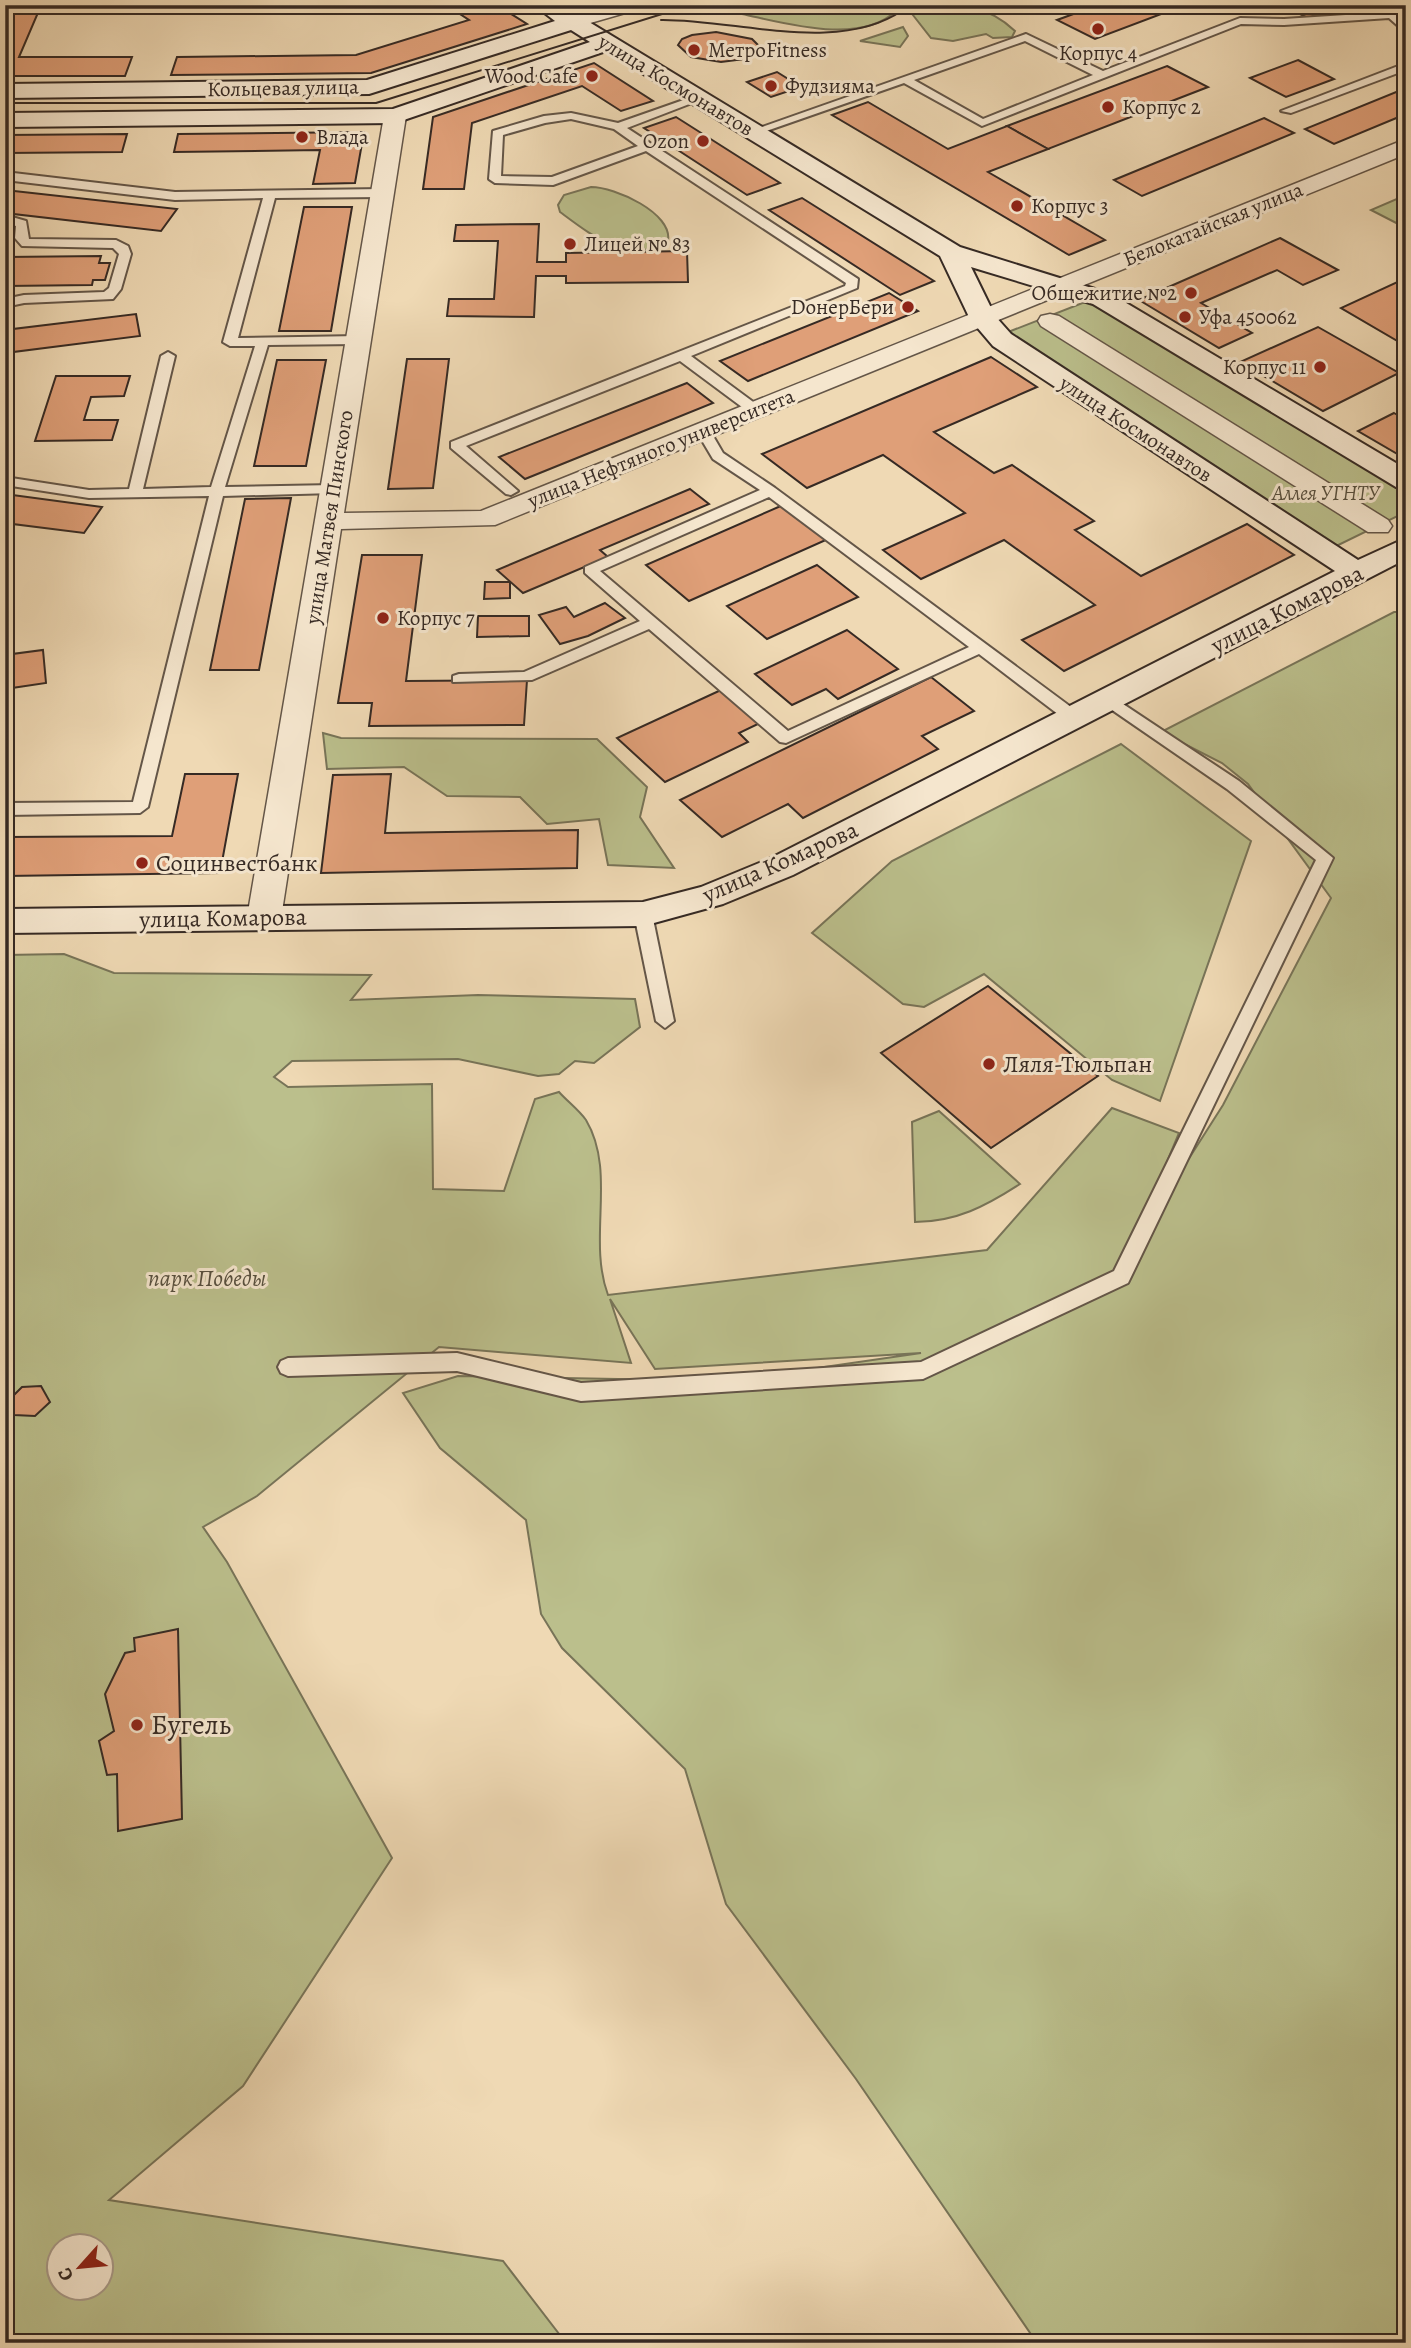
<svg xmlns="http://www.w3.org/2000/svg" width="1411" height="2348" font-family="Alegreya,serif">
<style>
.green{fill:#bbbf8c;stroke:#787458;stroke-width:2;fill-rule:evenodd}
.building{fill:#df9f78;stroke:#362a24;stroke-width:2}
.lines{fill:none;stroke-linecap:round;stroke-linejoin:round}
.lane-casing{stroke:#645648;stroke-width:4}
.street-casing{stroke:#645648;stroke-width:3}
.secondary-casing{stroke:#362a24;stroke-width:4}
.lane{fill:#f5e6ce;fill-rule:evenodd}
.street{fill:#f5e6ce;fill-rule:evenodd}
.secondary{fill:#f5e6ce;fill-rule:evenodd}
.tram{stroke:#362a24;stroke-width:2}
.poi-dot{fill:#8f2418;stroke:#f5e6ce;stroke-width:2.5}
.labels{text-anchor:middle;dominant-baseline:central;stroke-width:6;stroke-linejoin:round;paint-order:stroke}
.far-poi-label{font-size:21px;fill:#362a24;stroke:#f5e6ce;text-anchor:start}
.far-street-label{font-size:21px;fill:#362a24;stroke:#f5e6ce}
.far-park-label{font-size:21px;font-style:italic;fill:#574f3e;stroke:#f5e6ce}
.street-label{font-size:24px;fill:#362a24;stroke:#f5e6ce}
.poi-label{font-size:24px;fill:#362a24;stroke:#f5e6ce;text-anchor:start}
.park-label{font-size:24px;font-style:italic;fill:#574f3e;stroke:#f5e6ce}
.near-poi-label{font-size:28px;fill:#362a24;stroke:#f5e6ce;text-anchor:start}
</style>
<rect width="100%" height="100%" fill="#efd9b4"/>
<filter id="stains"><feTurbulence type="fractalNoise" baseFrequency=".00286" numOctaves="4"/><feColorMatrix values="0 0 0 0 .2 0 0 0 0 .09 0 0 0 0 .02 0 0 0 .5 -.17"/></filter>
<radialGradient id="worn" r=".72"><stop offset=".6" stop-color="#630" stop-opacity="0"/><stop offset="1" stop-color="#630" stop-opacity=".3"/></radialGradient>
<g class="green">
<path d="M 775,5 L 897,5 L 897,10 C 861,46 785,23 742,14 Z"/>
<path d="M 909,5 C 952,5 982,0 1015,31 L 1012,37 L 993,38 L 986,34 L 953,41 L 931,38 L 909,10 Z"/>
<path d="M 903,27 L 908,36 L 900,47 L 860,41 Z"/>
<path d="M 591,187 C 615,187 673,213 668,241 C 629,266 591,235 560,212 L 558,205 L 564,195 Z"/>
<path d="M 1406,195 L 1406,228 L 1371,210 Z"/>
<path d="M 1102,299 L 1406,481 L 1406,512 L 1324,552 L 998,336 L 1085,302 Z"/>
<path d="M 1394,612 L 1406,612 L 1406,2343 L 1037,2343 L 856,2079 L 726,1904 L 685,1769 L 562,1648 L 541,1614 L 526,1520 L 440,1448 L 403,1393 L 458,1376 L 728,1381 L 921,1353 L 655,1369 L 610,1299 L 631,1363 L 439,1347 L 257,1496 L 203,1527 L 227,1562 L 392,1858 L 243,2086 L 109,2200 L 503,2261 L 566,2343 L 5,2343 L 5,955 L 64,954 L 114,973 L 371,975 L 351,1000 L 478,995 L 635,999 L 640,1027 L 594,1063 L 575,1061 L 559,1074 L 538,1076 L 458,1059 L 292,1061 L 274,1077 L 288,1087 L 432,1084 L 433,1189 L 504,1191 L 535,1099 L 559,1092 C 567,1101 579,1110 586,1120 C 617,1172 587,1239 608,1295 L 987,1250 L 1112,1108 L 1179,1133 L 1130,1251 L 1223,1105 L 1331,898 L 1248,784 L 1222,763 L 1161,732 ZM 60,2246 L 102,2246 L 102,2288 L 60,2288 Z"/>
<path d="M 323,733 L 341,738 L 597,739 L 647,787 L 640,817 L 674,868 L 608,865 L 599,819 L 547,824 L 520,797 L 447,796 L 404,767 L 327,769 Z"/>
<path d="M 1121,744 L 1251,841 L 1160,1101 L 1112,1080 L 984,974 L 924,1007 L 903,1004 L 812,933 L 892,861 Z"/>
<path d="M 939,1111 L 1020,1184 C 986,1206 956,1222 915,1222 L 912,1122 Z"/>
</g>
<g class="building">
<path d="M 446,5 L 497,5 L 527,24 L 371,73 L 171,75 L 177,57 L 356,55 L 469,20 Z"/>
<path d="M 1098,5 L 1185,5 L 1095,39 L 1057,20 Z"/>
<path d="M 1281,5 L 1343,5 L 1308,18 Z"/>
<path d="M 5,8 L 40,8 L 19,57 L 132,57 L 125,76 L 5,76 Z"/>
<path d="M 716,32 L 752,39 L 762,49 L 752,58 L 721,62 L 691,57 L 678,45 L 682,39 L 692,35 Z"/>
<path d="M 1298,60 L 1334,79 L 1286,97 L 1250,78 Z"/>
<path d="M 594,63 L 653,101 L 621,111 L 582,86 L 472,123 L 464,189 L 423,189 L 433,117 Z"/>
<path d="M 1167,66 L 1208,87 L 1048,149 L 1007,126 Z"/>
<path d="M 777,72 L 801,87 L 771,97 L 747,82 Z"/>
<path d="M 1406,88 L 1406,114 L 1334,144 L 1305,129 Z"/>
<path d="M 868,102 L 948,149 L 1007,126 L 1048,149 L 988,172 L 1105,240 L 1069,255 L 832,115 Z"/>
<path d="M 676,117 L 780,183 L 747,195 L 644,128 Z"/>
<path d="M 1264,118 L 1294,133 L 1142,196 L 1114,180 Z"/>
<path d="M 364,132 L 355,183 L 313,184 L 320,150 L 174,152 L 178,134 Z"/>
<path d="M 127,134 L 122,152 L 5,153 L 5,135 Z"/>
<path d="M 5,190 L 177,209 L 161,231 L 5,213 Z"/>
<path d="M 802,198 L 934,281 L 900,295 L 769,210 Z"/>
<path d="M 304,207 L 352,207 L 331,331 L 279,331 Z"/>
<path d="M 539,224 L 537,262 L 566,262 L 566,253 L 687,251 L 688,282 L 566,283 L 566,276 L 536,276 L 534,317 L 447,316 L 449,299 L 494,299 L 498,241 L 454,241 L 456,225 Z"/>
<path d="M 1280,238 L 1338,270 L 1303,285 L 1277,270 L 1201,303 L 1252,333 L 1219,348 L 1139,300 Z"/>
<path d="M 101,256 L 99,263 L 110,263 L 105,280 L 93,280 L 92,285 L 5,286 L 5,257 Z"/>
<path d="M 1406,278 L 1406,346 L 1341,308 Z"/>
<path d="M 889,293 L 918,311 L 748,381 L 720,361 Z"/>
<path d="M 136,314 L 140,336 L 5,353 L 5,330 Z"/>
<path d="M 1318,327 L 1399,373 L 1323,411 L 1240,362 Z"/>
<path d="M 991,357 L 1037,387 L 934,432 L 994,473 L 1012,465 L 1094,521 L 1075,530 L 1141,576 L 1247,524 L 1294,555 L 1064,671 L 1022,640 L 1095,605 L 1004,540 L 921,579 L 883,550 L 965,513 L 883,455 L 807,488 L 762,454 Z"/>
<path d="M 407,359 L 449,359 L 433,488 L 388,489 Z"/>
<path d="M 277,360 L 326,360 L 306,466 L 254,466 Z"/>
<path d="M 56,376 L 130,376 L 124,396 L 91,397 L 84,420 L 118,420 L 112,440 L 35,441 Z"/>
<path d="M 687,383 L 713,403 L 525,479 L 499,457 Z"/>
<path d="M 1394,413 L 1406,420 L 1406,459 L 1358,431 Z"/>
<path d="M 690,489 L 709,504 L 600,550 L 608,557 L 523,593 L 497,570 Z"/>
<path d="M 5,494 L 102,507 L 84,533 L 5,523 Z"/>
<path d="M 291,498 L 259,670 L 210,670 L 245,499 Z"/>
<path d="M 783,505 L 828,539 L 689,601 L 646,565 Z"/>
<path d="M 362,555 L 422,555 L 406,681 L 527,680 L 524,725 L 369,726 L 372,703 L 338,703 Z"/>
<path d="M 817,565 L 858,597 L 767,639 L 727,606 Z"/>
<path d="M 485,582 L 510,582 L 510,598 L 484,599 Z"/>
<path d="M 605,603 L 625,618 L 588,636 L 560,644 L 539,615 L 566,607 L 574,617 Z"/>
<path d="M 478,616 L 529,616 L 529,636 L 477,637 Z"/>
<path d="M 847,630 L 898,669 L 838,699 L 826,689 L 792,705 L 755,674 Z"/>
<path d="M 43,650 L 46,683 L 5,689 L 5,655 Z"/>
<path d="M 931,677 L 974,711 L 922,736 L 938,749 L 803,818 L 788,804 L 722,837 L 680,800 Z"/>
<path d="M 721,690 L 760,723 L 739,733 L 748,742 L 665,782 L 617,738 Z"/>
<path d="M 185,774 L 238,774 L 220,873 L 5,876 L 5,837 L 172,836 Z"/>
<path d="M 391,774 L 385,833 L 578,830 L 577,868 L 321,873 L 333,775 Z"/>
<path d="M 988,986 L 1098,1076 L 991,1148 L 881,1053 Z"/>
<path d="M 41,1386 L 50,1402 L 35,1416 L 14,1415 L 7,1402 L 22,1387 Z"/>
<path d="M 178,1629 L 182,1819 L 118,1831 L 117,1774 L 107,1775 L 99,1741 L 114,1731 L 105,1694 L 125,1653 L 135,1651 L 134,1638 Z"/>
</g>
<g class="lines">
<defs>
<g id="lane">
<path d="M 1392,12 L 1406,23 L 1406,33 L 1389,18 L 1284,25 L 1241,24 L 982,126 L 904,83 L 758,134 L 748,132 L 1026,34 L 1103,71 L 1240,18 L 1284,19 ZM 1025,41 L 1093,75 L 983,119 L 914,80 Z"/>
<path d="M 1406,63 L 1406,70 L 1291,113 L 1281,111 Z"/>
<path d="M 695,96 L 705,98 L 627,128 L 858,279 L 857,288 L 691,356 L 760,407 L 760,413 L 750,413 L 680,361 L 466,446 L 518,491 L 511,495 L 506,494 L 451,448 L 451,442 L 845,286 L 846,283 L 646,151 L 553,185 L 495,183 L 489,179 L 493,131 L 544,116 L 571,113 L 618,123 ZM 571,119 L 614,129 L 638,146 L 552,177 L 501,176 L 503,135 L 545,123 Z"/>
<path d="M 5,172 L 175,192 L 383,189 L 389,193 L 383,197 L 275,198 L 238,338 L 359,336 L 366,340 L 359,344 L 268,345 L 225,487 L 334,485 L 341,489 L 334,493 L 223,496 L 148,807 L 140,813 L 5,815 L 5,803 L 133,802 L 209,496 L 89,498 L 5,485 L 5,477 L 89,490 L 129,489 L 161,356 L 168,352 L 175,356 L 143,489 L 211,487 L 255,346 L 230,346 L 223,342 L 263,198 L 175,200 L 5,180 Z"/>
<path d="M 5,215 L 26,221 L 29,239 L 116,240 L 128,246 L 131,254 L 121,289 L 113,299 L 24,303 L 5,307 L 5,299 L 24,295 L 104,292 L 109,288 L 119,254 L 113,248 L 22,246 L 15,238 L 16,226 L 5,223 Z"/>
<path d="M 704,428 L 709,429 L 723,453 L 775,488 L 1079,713 L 1079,721 L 1067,721 L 979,654 L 786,743 L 780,742 L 649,629 L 532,680 L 453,682 L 453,676 L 459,674 L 524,672 L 640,621 L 585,573 L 585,567 L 760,490 L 713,459 L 697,432 ZM 769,497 L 969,647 L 788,731 L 600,571 Z"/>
<path d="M 1108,694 L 1239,781 L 1333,858 L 1128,1283 L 923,1379 L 581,1401 L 457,1371 L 288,1376 L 281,1373 L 278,1367 L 281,1361 L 288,1358 L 457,1353 L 581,1383 L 921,1362 L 1114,1271 L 1316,860 L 1227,789 L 1102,703 L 1102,695 Z"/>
<path d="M 643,908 L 652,914 L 674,1021 L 665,1028 L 656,1021 L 634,914 Z"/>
</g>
<g id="street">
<path d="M 609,5 L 642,5 L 639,9 L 573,28 L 563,22 L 566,18 Z"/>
<path d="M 395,109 L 406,116 L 344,513 L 481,511 L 1406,139 L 1406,154 L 495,525 L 341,529 L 281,918 L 276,926 L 264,930 L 252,926 L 247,918 L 384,116 Z"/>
<path d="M 1050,314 L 1059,316 L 1388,520 L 1392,526 L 1388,532 L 1368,532 L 1041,326 L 1038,321 L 1041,316 Z"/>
</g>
<path id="secondary" d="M 534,5 L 561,5 L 960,247 L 1111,294 L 1406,469 L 1406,489 L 1396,487 L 1093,304 L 971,267 L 995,316 L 1011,334 L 1358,560 L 1406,538 L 1406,559 L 793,875 L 723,904 L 643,926 L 5,933 L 5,909 L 643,902 L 701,887 L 769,859 L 1335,571 L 993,346 L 970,319 L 940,256 L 606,51 L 395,123 L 5,127 L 5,113 L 393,109 L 590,42 L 571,30 L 369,94 L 5,98 L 5,84 L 367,80 L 555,21 Z"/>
</defs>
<use href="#lane" class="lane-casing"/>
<use href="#street" class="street-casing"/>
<use href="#secondary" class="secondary-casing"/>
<use href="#lane" class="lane"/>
<use href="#street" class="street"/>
<use href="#secondary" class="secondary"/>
<g class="tram">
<path d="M 661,20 C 736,19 838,55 903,10 L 903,5"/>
<path d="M 5,103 L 376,103 L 691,5"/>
</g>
</g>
<g class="poi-dot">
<circle cx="1098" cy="29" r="7"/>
<circle cx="694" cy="50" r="7"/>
<circle cx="592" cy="76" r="7"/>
<circle cx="771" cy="86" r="7"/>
<circle cx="1108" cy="107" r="7"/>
<circle cx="302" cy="137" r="7"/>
<circle cx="703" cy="141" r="7"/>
<circle cx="1017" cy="206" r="7"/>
<circle cx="570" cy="244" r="7"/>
<circle cx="1191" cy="293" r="7"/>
<circle cx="908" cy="307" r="7"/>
<circle cx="1185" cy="317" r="7"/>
<circle cx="1320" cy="367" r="7"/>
<circle cx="383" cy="618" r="7"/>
<circle cx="142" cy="863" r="7"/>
<circle cx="989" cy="1064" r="7"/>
<circle cx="137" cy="1725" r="7"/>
</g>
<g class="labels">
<g class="far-poi-label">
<text x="708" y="50">МетроFitness</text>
<text x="1098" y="53" text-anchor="middle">Корпус 4</text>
<text x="578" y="76" text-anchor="end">Wood Cafe</text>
<text x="785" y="86">Фудзияма</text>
<text x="1122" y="107">Корпус 2</text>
<text x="316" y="137">Влада</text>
<text x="689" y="141" text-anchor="end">Ozon</text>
<text x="1031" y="206">Корпус 3</text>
<text x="584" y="244">Лицей № 83</text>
<text x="1177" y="293" text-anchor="end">Общежитие №2</text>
<text x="894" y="307" text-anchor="end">DонерБери</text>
<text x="1199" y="317">Уфа 450062</text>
<text x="1306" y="367" text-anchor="end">Корпус 11</text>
<text x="397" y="618">Корпус 7</text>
</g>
<g class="far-street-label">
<text transform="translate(676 85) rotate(31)">улица Космонавтов</text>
<text transform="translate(283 88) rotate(-1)">Кольцевая улица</text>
<text transform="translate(1213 224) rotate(-22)">Белокатайская улица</text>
<text transform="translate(1136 429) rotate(33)">улица Космонавтов</text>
<text transform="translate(661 448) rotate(-22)">улица Нефтяного университета</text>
<text transform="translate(329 517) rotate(-81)">улица Матвея Пинского</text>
</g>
<g class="far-park-label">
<text x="1326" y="493">Аллея УГНТУ</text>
</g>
<g class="street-label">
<text transform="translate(1287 609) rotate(-27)">улица Комарова</text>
<text transform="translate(780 862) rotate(-24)">улица Комарова</text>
<text transform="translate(223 918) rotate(-1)">улица Комарова</text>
</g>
<g class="poi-label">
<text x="156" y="863">Социнвестбанк</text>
<text x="1003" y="1064">Ляля-Тюльпан</text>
</g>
<g class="park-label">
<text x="207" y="1278">парк Победы</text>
</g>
<g class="near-poi-label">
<text x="151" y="1725">Бугель</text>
</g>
</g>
<rect width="1411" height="2348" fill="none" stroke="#efd9b4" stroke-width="28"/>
<rect x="7" y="7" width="1397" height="2334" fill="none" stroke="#362a24" stroke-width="3.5"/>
<rect x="14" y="14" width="1383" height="2320" fill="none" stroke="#362a24" stroke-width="2"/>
<g transform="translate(80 2267) rotate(243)"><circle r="33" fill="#f5e6ce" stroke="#a99b8a" stroke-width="2"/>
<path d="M0-5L12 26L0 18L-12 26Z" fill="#8f2418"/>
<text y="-10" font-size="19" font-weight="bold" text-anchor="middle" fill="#362a24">С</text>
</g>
<rect width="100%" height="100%" filter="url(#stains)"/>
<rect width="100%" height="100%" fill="url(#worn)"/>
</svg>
